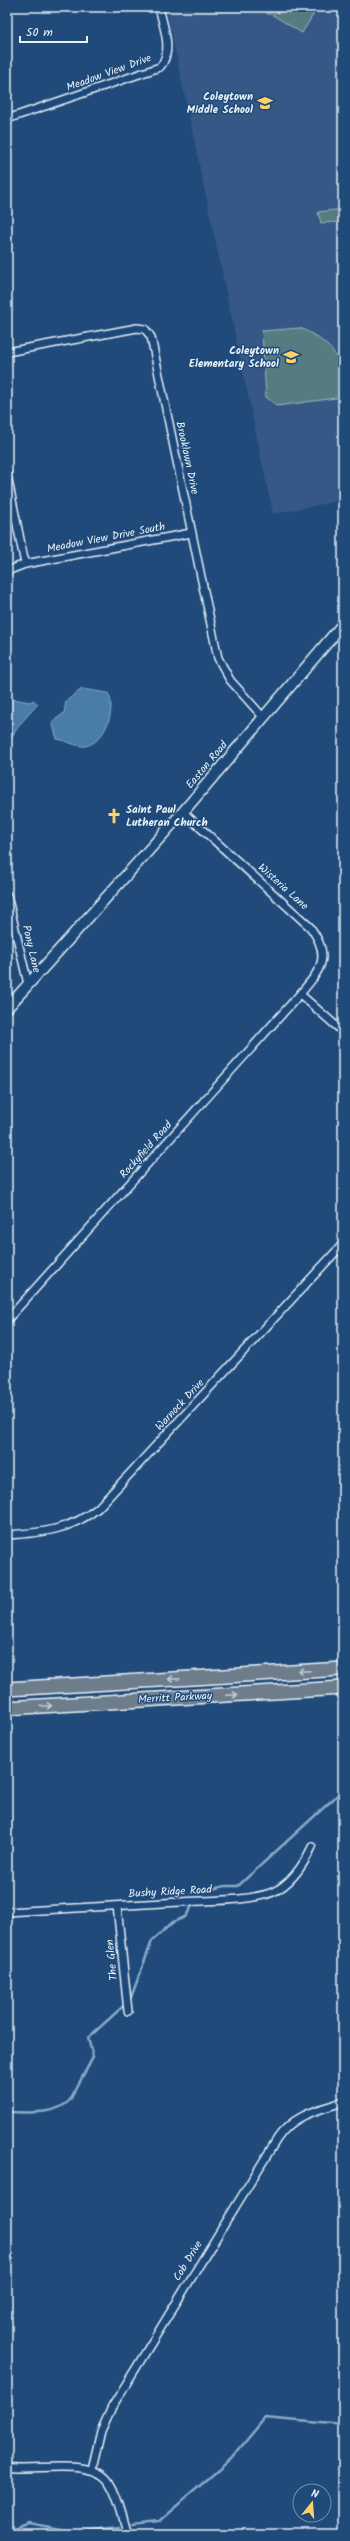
<svg xmlns="http://www.w3.org/2000/svg" width="350" height="2541" font-family="Kalam,sans-serif">
<style>
.built{fill:#355887}
.green{fill:#567b81;stroke:#9fb6bc}
.water{fill:#4a7ba7;stroke:#89aac7}
.lines{fill:none;stroke-linecap:round;stroke-linejoin:round}
.stream{stroke:#89aac7;stroke-width:2.5}
.minor-casing{stroke:#e8f1f8;stroke-width:10}
.secondary-casing{stroke:#e8f1f8;stroke-width:13}
.motorway-casing{stroke:#e8f1f8;stroke-width:16}
.minor{stroke:#1f4a7a;stroke-width:7}
.secondary{stroke:#1f4a7a;stroke-width:10}
.motorway{stroke:#6d7d8c;stroke-width:13}
.oneway{stroke:#c3ced8}
.labels{text-anchor:middle;dominant-baseline:central;stroke-width:3;stroke-linejoin:round;paint-order:stroke}
.street-label{font-size:11px;fill:#e8f1f8;stroke:#1f4a7a}
.poi-label{font-size:11px;font-weight:bold;fill:#e8f1f8;stroke:#1f4a7a;text-anchor:end}
</style>
<rect width="100%" height="100%" fill="#1f4a7a"/>
<filter id="ink" filterUnits="userSpaceOnUse"><feTurbulence type="fractalNoise" baseFrequency=".025" numOctaves="2"/><feDisplacementMap in="SourceGraphic" scale="8" xChannelSelector="R" yChannelSelector="G"/><feConvolveMatrix kernelMatrix="1 2 1 2 8 2 1 2 1" color-interpolation-filters="sRGB"/></filter>
<g filter="url(#ink)">
<path class="built" d="M 166,7 L 343,7 L 343,500 L 273,514 Z"/>
<g class="green">
<path d="M 265,7 L 318,7 L 302,33 L 271,14 L 267,14 Z"/>
<path d="M 343,209 L 343,225 L 340,222 L 321,223 L 318,212 Z"/>
<path d="M 300,328 C 317,335 336,349 342,368 C 345,377 343,388 343,397 L 277,406 L 266,397 L 262,331 Z"/>
</g>
<g class="water">
<path d="M 82,689 L 108,693 C 117,709 105,743 85,746 C 77,747 65,740 57,739 L 52,722 L 64,713 L 66,701 Z"/>
<path d="M 7,698 L 30,702 L 33,700 L 38,704 L 20,724 L 7,744 Z"/>
</g>
<g class="lines">
<g class="stream">
<path d="M 199,1892 L 225,1886 L 238,1886 L 343,1790"/>
<path d="M 7,2112 C 27,2112 55,2116 70,2100 L 93,2057 L 88,2038 L 130,2000 L 152,1941 L 173,1922 L 185,1917 L 193,1905"/>
<path d="M 132,2524 L 159,2521 L 231,2459 L 265,2418 L 343,2425"/>
<path d="M 7,2532 L 28,2523 L 77,2532 L 118,2527"/>
</g>
<defs>
<g id="minor">
<path d="M 7,119 L 160,67 C 174,51 163,26 159,7"/>
<path d="M 7,352 L 137,328 L 145,329 L 151,337 L 218,658 L 230,680 L 263,717"/>
<path d="M 7,475 L 25,564"/>
<path d="M 7,571 L 25,564 L 191,533"/>
<path d="M 7,895 L 28,984"/>
<path d="M 300,994 L 343,1032"/>
<path d="M 7,1320 L 300,994 C 321,970 332,956 310,927 L 183,812"/>
<path d="M 7,1535 C 41,1533 71,1530 98,1508 L 343,1244"/>
<path d="M 117,1906 L 128,2011"/>
<path d="M 7,1912 C 65,1909 122,1905 180,1902 C 207,1900 247,1902 273,1892 C 291,1884 304,1864 312,1847"/>
<path d="M 7,2467 C 34,2472 93,2457 109,2482 C 119,2497 122,2517 128,2534"/>
<path d="M 92,2469 L 101,2431 L 112,2407 L 277,2139 C 293,2115 317,2110 343,2102"/>
</g>
<path id="secondary" d="M 7,1008 L 183,812 L 343,624"/>
<g id="motorway">
<path d="M 7,1689 L 343,1669"/>
<path d="M 7,1708 L 343,1688"/>
</g>
</defs>
<use href="#minor" class="minor-casing"/>
<use href="#secondary" class="secondary-casing"/>
<use href="#motorway" class="motorway-casing"/>
<use href="#minor" class="minor"/>
<use href="#secondary" class="secondary"/>
<use href="#motorway" class="motorway"/>
</g>
<defs><path id="oneway-shaft" d="M-6 0H5M1.5-3L5.5 0L1.5 3" fill="none" stroke-width="1.6" stroke-linecap="round" stroke-linejoin="round"/></defs>
<g class="oneway">
<use href="#oneway-shaft" transform="translate(304 1671) rotate(177)"/>
<use href="#oneway-shaft" transform="translate(174 1679) rotate(177)"/>
<use href="#oneway-shaft" transform="translate(232 1695) rotate(-3)"/>
<use href="#oneway-shaft" transform="translate(46 1706) rotate(-3)"/>
</g>
</g>
<defs>
<symbol id="school-bare" viewBox="-9 -9 18 18"><path d="M0-5L7-2L0 1L-7-2ZM-4 1L0 2.5L4 1V4Q0 6-4 4Z" fill="#ffd166" stroke="#1f4a7a" stroke-width="2.5" paint-order="stroke"/></symbol>
<symbol id="church-bare" viewBox="-9 -9 18 18"><path d="M-1.2-6h2.4v3.5h3.3v2.4h-3.3V6h-2.4V-.1h-3.3v-2.4h3.3Z" fill="#ffd166" stroke="#1f4a7a" stroke-width="2.5" paint-order="stroke"/></symbol>
</defs>
<g fill-rule="evenodd">
<use href="#school-bare" x="254" y="92" width="22" height="22"/>
<use href="#school-bare" x="280" y="346" width="22" height="22"/>
<use href="#church-bare" x="103" y="805" width="22" height="22"/>
</g>
<g class="labels">
<g class="street-label">
<text transform="translate(109 73) rotate(-20)">Meadow View Drive</text>
<text transform="translate(187 458) rotate(78)">Brooklawn Drive</text>
<text transform="translate(106 538) rotate(-11)">Meadow View Drive South</text>
<text transform="translate(207 765) rotate(-50)">Easton Road</text>
<text transform="translate(283 887) rotate(42)">Wisteria Lane</text>
<text transform="translate(31 949) rotate(77)">Pony Lane</text>
<text transform="translate(146 1150) rotate(-48)">Rockyfield Road</text>
<text transform="translate(180 1405) rotate(-47)">Warnock Drive</text>
<text transform="translate(175 1698) rotate(-3)">Merritt Parkway</text>
<text transform="translate(170 1892) rotate(-3)">Bushy Ridge Road</text>
<text transform="translate(112 1960) rotate(-96)">The Glen</text>
<text transform="translate(188 2261) rotate(-58)">Cob Drive</text>
</g>
<g class="poi-label">
<text x="253" y="97">Coleytown<tspan x="253" dy="13">Middle School</tspan></text>
<text x="279" y="351">Coleytown<tspan x="279" dy="13">Elementary School</tspan></text>
<text x="126" y="810" text-anchor="start">Saint Paul<tspan x="126" dy="13">Lutheran Church</tspan></text>
</g>
</g>
<rect width="350" height="2541" fill="none" stroke="#1f4a7a" stroke-width="24"/>
<rect x="12" y="12" width="326" height="2517" fill="none" stroke="#e8f1f8" stroke-width="1.5" filter="url(#ink)"/>
<g transform="translate(312 2503) rotate(17)"><circle r="19" fill="#1f4a7a" stroke="#6f8dac"/>
<path d="M0-3L7 15L0 10L-7 15Z" fill="#ffd166"/>
<text y="-6" font-size="11" font-weight="bold" text-anchor="middle" fill="#e8f1f8">N</text>
</g>
<path d="M20 36v6h67v-6" fill="none" stroke="#e8f1f8" stroke-width="2"/>
<text x="26" y="36" font-size="12" fill="#e8f1f8" stroke="#1f4a7a" stroke-width="3" paint-order="stroke">50 m</text>
</svg>
